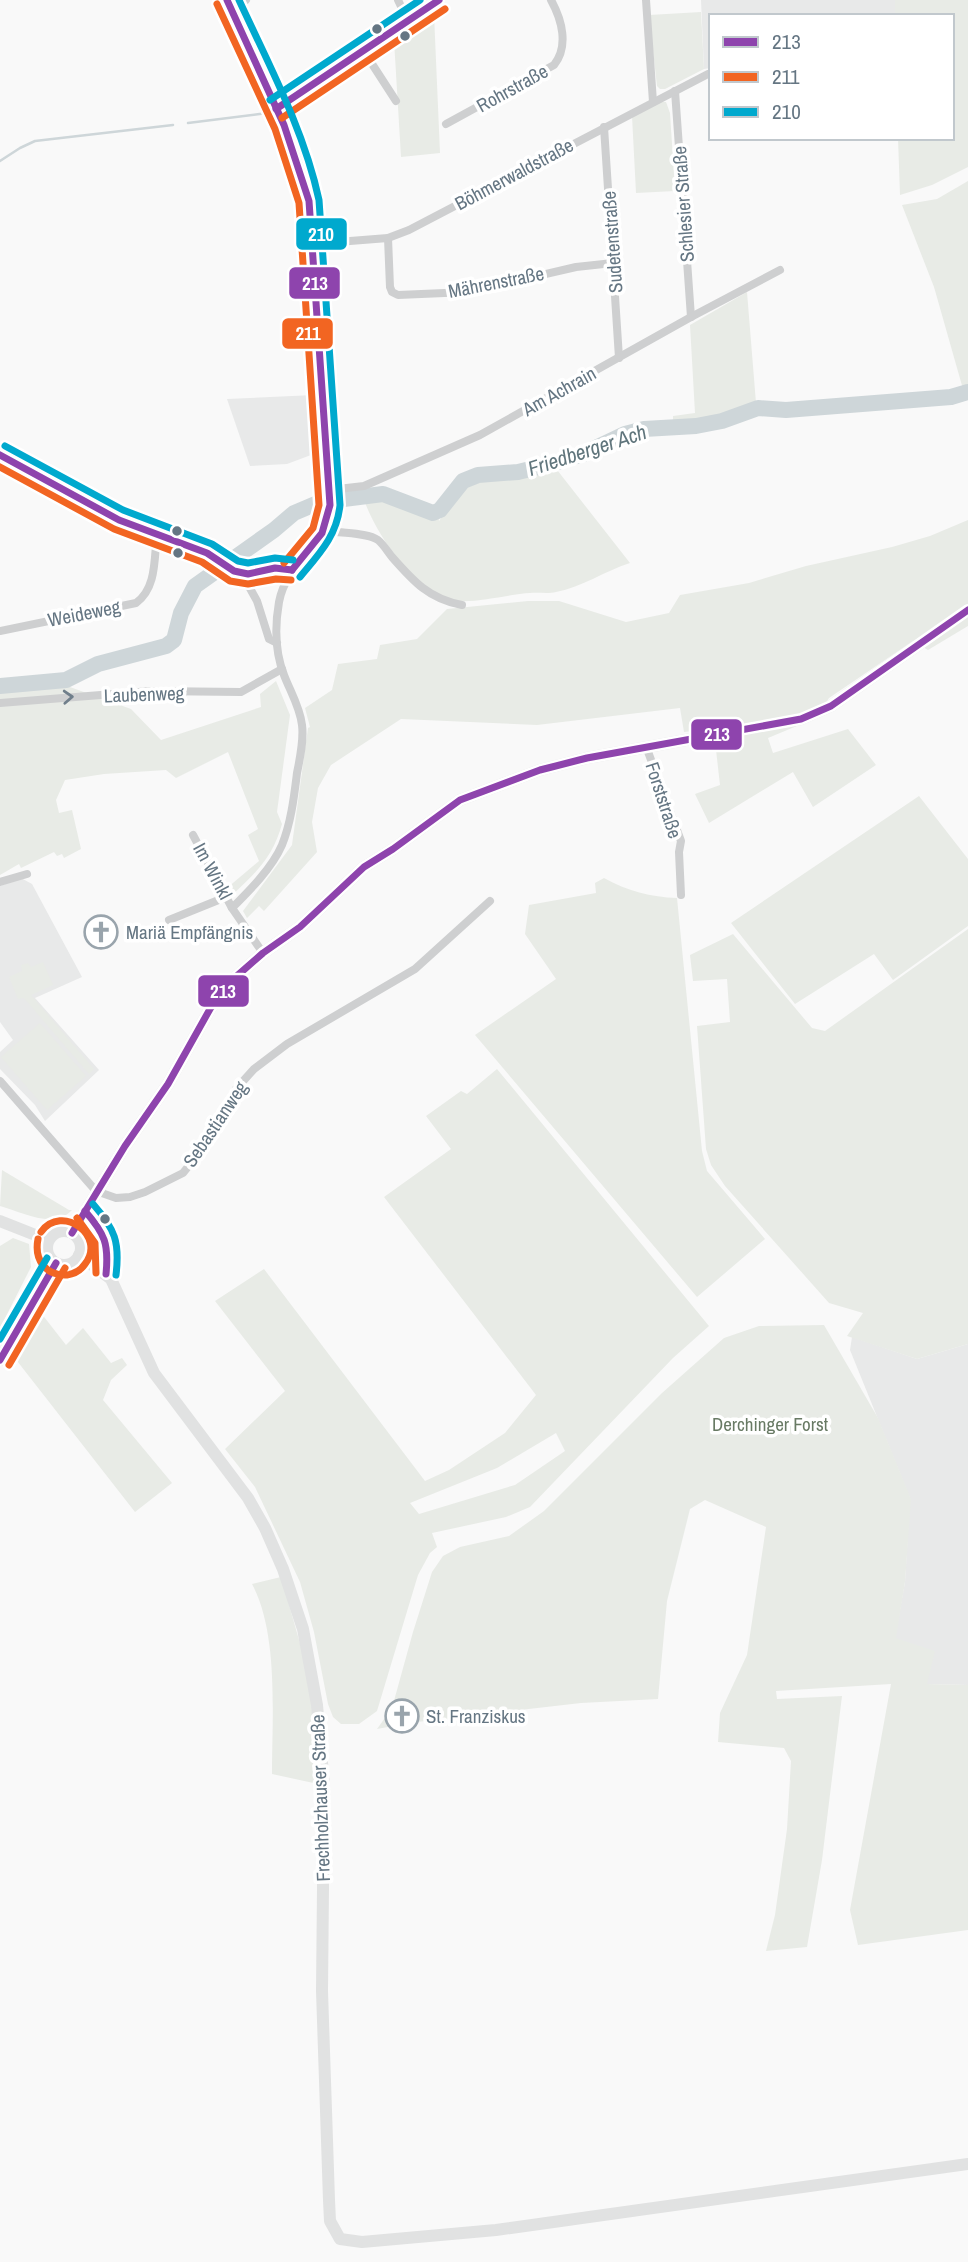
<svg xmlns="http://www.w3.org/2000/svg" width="968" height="2262" font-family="'Archivo Narrow',sans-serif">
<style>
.built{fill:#e8e9e9}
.green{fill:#e8ebe6;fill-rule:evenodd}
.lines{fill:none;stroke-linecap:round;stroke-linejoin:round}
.stream{stroke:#ced6d9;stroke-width:2.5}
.river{stroke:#ced6d9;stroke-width:16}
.street{stroke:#cecfd0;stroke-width:8}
.secondary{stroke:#e1e2e2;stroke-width:12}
.bus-1-casing{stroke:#fff;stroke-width:12}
.bus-2-casing{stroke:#fff;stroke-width:12}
.bus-3-casing{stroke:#fff;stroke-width:12}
.bus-1{stroke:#8e44ad;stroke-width:7}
.bus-2{stroke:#f26522;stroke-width:7}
.bus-3{stroke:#00a9ce;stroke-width:7}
.oneway{stroke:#707f8b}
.bus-dot{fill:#657683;stroke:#fff;stroke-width:2.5}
.labels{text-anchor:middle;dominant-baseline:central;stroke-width:7;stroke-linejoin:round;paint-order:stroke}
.street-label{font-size:19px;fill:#657683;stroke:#fff}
.poi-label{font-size:19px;fill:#657683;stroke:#fff;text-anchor:start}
.park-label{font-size:19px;fill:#687a64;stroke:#fff}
.water-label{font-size:21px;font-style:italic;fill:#60757c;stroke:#fff}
.line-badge{stroke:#fff;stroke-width:2.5}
.badge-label{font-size:19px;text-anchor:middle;font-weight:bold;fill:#fff}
</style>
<rect width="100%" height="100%" fill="#f9f9f9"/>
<g class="built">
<path d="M 701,0 L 895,0 L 895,16 L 711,16 L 711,68 L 704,69 Z"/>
<path d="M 314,395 L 319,452 L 287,464 L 250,466 L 227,399 Z"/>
<path d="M 21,878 L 32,884 L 82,977 L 35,998 L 99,1070 L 45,1121 L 35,1105 L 0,1069 L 0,1052 L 13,1040 L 0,1022 L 0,886 Z"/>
<path d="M 852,1337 L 917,1359 L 968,1344 L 968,1685 L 926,1684 L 895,1638 L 905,1582 L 910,1498 L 850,1350 Z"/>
</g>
<g class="green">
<path d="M 895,0 L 968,0 L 968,167 L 932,185 L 900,195 L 898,138 L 952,138 L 952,16 L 895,16 Z"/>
<path d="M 701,12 L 704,69 L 665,89 L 660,89 L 657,86 L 649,15 Z"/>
<path d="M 434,14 L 440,153 L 401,157 L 394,40 Z"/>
<path d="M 661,102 L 666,102 L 670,113 L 675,191 L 636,193 L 632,116 Z"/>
<path d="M 968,181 L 968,387 L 963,389 L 934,287 L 902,205 L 937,199 Z"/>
<path d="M 747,292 L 756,403 L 723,415 L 673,422 L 673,416 L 695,413 L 690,325 Z"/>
<path d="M 554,466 L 630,563 C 605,571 582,587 556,592 C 548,594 538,592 530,593 C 508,594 464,607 445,598 C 406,580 374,531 361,492 L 384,490 L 428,507 L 437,505 L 439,521 L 466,483 L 482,476 L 515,475 Z"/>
<path d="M 968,520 L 968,626 L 928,650 L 913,641 L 829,698 L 816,718 L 768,738 L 773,753 L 848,729 L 876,765 L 813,807 L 793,772 L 709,823 L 695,794 L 720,785 L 715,741 L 704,730 L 684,732 L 680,708 L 537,725 L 401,719 L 331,765 L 318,788 L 312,822 L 317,852 L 264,911 L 259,906 L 247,918 L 243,911 L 292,845 L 308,728 L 310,727 L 305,708 L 332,690 L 338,664 L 377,659 L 380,645 L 417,639 L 447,609 L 528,601 L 559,601 L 626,622 L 669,613 L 680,595 L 749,583 L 806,566 L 892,547 L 930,536 Z"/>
<path d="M 276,681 L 290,715 L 277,812 L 282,824 C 273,857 256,873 232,895 L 227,888 L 259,861 L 248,835 L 258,829 L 228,752 L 176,778 L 166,770 L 104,774 L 65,780 L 56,800 L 59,813 L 72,810 L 81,849 L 64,858 L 62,854 L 57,856 L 54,852 L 21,868 L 19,864 L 0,875 L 0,688 L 56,682 L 131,709 L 161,740 L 261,707 L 260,694 Z"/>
<path d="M 919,796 L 968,859 L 968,926 L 893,980 L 874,954 L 795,1004 L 731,923 Z"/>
<path d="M 604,878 C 627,891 651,897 677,898 L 702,1151 L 707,1171 L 765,1239 L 697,1297 L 475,1035 L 556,979 L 525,934 L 529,905 L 596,893 L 595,883 Z"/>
<path d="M 968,929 L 968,1344 L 917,1359 L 847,1336 L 863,1313 L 829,1303 L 725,1186 L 711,1165 L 706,1149 L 697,1026 L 730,1022 L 727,979 L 693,981 L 690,955 L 733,934 L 812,1028 L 825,1031 Z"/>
<path d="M 43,962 L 53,985 L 31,995 L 94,1069 L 89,1074 L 24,998 L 18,999 L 9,977 L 22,971 L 21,965 L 28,963 L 31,967 Z"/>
<path d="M 40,1023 L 86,1076 L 47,1110 L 1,1057 Z"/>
<path d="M 497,1069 L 709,1326 L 673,1358 L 530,1507 L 506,1517 L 432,1533 L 437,1547 L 430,1553 L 418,1575 L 377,1711 L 359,1724 L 341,1724 L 333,1717 L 328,1704 L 314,1632 L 300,1582 L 255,1487 L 225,1449 L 285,1391 L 215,1301 L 264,1269 L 425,1481 L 449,1470 L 505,1433 L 536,1395 L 384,1197 L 451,1149 L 426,1116 L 461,1091 L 467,1094 ZM 556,1433 L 565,1451 L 515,1485 L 419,1514 L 410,1503 L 497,1468 Z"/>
<path d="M 2,1170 L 69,1210 L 72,1210 C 54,1230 22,1212 0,1206 Z"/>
<path d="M 13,1238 L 29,1244 L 31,1267 L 0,1328 L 0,1246 Z"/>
<path d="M 41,1313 L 66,1345 L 83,1328 L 111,1363 L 122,1358 L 127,1365 L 111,1380 L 103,1400 L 172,1483 L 135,1512 L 14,1357 Z"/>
<path d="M 824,1325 L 878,1418 L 911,1499 L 905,1582 L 896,1638 L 935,1651 L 927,1684 L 968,1685 L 968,1930 L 858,1945 L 850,1910 L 891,1684 L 776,1691 L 777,1699 L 842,1696 L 822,1860 L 807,1947 L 766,1951 L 775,1915 L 787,1829 L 791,1761 L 784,1748 L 718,1742 L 720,1713 L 747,1655 L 766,1527 L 705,1500 L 690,1509 L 667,1601 L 658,1699 L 581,1703 L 520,1710 L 500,1715 L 415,1722 L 377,1729 L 392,1708 L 413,1632 L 432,1572 L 443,1556 L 460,1547 L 509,1536 L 544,1511 L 662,1393 L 724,1338 L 759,1326 Z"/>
<path d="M 281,1577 L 305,1661 L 312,1704 L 318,1784 L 272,1774 C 272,1717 279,1634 252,1584 Z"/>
</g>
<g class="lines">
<g class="stream">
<path d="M 188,123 L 267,113"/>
<path d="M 0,161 L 20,148 L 35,141 L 173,125"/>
</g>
<path class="river" d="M 0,686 L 66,680 L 98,664 L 166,646 L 174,640 L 181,613 L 195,586 L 274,530 L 294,513 L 320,502 L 383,494 L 433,513 L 440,510 L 463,481 L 478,475 L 518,472 L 555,463 L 583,454 L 625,434 L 644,429 L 696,426 L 722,421 L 758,408 L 786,410 L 951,397 L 968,392"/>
<g class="street">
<path d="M 227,0 C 255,61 295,136 309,201 L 330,505 C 326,552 287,559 279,602 C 275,625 275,652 284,675 C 290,691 300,707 302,725 C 304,740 300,758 297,773 C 294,797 291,823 282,845 C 272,868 250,890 232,908"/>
<path d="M 398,0 L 408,21"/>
<path d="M 646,0 L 653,102"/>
<path d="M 233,12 L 246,0"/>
<path d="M 363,50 L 396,101"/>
<path d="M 675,91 L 691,317"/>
<path d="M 276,109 L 439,0"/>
<path d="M 446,124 L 554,65 C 569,46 562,20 551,0"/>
<path d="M 604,127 L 619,358"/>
<path d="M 388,238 L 390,287 L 392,292 L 398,295 L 468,292 L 576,267 L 613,263"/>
<path d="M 312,244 L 388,238 L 409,230 L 708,74"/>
<path d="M 0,455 L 119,520 L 207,553 L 234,571 L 248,574 L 275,568 L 292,570"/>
<path d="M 329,490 L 364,486 L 480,435 L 691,317 L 780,270"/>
<path d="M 325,530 C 341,534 366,532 378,540 C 383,544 388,552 392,557 C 413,581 429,599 462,605"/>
<path d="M 242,574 L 257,601 L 269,639 L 277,643"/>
<path d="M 0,631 L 136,603 C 157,588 154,558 157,534"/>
<path d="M 0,703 L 151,691 L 241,692 L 282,669"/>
<path d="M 647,749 L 681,841 L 679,852 L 681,895"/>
<path d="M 193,835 L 232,908 L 263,953"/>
<path d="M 0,882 L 27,874"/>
<path d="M 169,920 L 226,897"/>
<path d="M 0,1081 L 96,1191 L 116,1198 L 130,1197 L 145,1192 L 183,1173 L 199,1153 L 236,1089 L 254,1069 L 287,1044 L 415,969 L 490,901"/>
</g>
<g class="secondary">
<path d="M 0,1221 L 48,1240"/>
<circle cx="64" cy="1248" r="17"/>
<path d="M 72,1233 L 125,1146 L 168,1084 L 210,1009 L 230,982 L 263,953 L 300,927 L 364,867 L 393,849 L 460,800 L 540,770 L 587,758 L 801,719 L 831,706 L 968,610"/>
<path d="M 79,1255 L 111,1279 L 154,1373 L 248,1498 L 265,1528 L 283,1569 L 303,1629 L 317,1705 L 324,1785 L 322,1991 L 329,2200 L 330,2221 L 340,2239 L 362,2242 L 496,2230 L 968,2164"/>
<path d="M 0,1360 L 56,1263"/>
</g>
<defs>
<g id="bus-1">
<path d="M 227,0 L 284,125 L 309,201 L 330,505 L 322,533 L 292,570"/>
<path d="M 276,109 L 439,0"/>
<path d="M 0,455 L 119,520 L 207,553 L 234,571 L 248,574 L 275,568 L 292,570"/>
<path d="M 85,1211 C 105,1234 109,1244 106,1274"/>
<path d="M 72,1233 L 125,1146 L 168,1084 L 210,1009 L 230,982 L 263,953 L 300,927 L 364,867 L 393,849 L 460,800 L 540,770 L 587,758 L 801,719 L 831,706 L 968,610"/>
<path d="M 0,1360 L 56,1263"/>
</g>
<g id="bus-2">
<path d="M 217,4 L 275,129 L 299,203 L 319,505 L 313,528 L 284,563"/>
<path d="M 282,118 L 445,9"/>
<path d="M 0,467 L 114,529 L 202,562 L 230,581 L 248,584 L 276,579 L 291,580"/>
<path d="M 77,1218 L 95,1243 L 96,1273"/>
<path d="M 38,1239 C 34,1259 45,1276 67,1275 C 74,1274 81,1270 85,1264 C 107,1236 62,1203 41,1232"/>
<path d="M 9,1365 L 65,1268"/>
</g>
<g id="bus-3">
<path d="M 239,0 C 269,65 304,130 319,200 L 340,505 C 337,536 319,554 300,577"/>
<path d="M 270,100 L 420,0"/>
<path d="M 5,446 L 123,510 L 212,544 L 238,561 L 248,563 L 275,558 L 293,560"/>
<path d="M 93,1204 C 115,1229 120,1242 116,1275"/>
<path d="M 0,1339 L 47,1258"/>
</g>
</defs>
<use href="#bus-1" class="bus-1-casing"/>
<use href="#bus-2" class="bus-2-casing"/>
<use href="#bus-3" class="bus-3-casing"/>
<use href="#bus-1" class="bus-1"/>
<use href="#bus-2" class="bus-2"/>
<use href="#bus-3" class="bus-3"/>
</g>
<defs><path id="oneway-chevron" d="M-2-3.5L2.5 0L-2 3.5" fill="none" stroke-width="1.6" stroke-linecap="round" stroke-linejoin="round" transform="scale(1.75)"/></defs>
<use class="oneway" href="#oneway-chevron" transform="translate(68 697) rotate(-3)"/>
<defs>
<symbol id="church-ring" viewBox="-11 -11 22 22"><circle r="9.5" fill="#fff" stroke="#99a4ac" stroke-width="1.5"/><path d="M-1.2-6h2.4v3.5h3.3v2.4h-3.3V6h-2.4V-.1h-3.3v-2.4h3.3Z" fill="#99a4ac"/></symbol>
</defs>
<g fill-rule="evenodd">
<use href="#church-ring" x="82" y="913" width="38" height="38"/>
<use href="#church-ring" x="383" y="1697" width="38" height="38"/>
</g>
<g class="bus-dot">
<circle cx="377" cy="29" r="6"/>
<circle cx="405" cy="36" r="6"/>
<circle cx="177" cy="531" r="6"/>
<circle cx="178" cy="553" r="6"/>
<circle cx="105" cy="1219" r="6"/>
</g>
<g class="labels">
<g class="street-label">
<text transform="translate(512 88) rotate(-29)">Rohrstraße</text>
<text transform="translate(514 174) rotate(-28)">Böhmerwaldstraße</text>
<text transform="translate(683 204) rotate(-94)">Schlesier Straße</text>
<text transform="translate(612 242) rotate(-94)">Sudetenstraße</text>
<text transform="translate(496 282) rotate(-11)">Mährenstraße</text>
<text transform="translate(559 391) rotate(-29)">Am Achrain</text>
<text transform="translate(84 613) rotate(-11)">Weideweg</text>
<text transform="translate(144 694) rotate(-2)">Laubenweg</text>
<text transform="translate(664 800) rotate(72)">Forststraße</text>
<text transform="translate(213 871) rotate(62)">Im Winkl</text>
<text transform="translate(215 1124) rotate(-56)">Sebastianweg</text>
<text transform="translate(320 1798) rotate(-92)">Frechholzhauser Straße</text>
</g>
<g class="poi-label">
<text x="126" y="932">Mariä Empfängnis</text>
<text x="426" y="1716">St. Franziskus</text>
</g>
<g class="park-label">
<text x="770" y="1424">Derchinger Forst</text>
</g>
<g class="water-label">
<text transform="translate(587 450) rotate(-18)">Friedberger Ach</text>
</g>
</g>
<g class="line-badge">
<rect x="295" y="217" width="53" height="34" rx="7" fill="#00a9ce"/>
<rect x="288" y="266" width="53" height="34" rx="7" fill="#8e44ad"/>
<rect x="281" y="317" width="53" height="33" rx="7" fill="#f26522"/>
<rect x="690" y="718" width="53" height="33" rx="7" fill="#8e44ad"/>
<rect x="197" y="974" width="53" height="34" rx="7" fill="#8e44ad"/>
</g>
<g class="badge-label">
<text x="321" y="241">210</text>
<text x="315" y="290">213</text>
<text x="308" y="340">211</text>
<text x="717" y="741">213</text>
<text x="223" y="998">213</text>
</g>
<rect x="709" y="14" width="245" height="126" fill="#ffffff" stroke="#c1c8cd" stroke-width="2"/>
<rect x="723" y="37" width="35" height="10" fill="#8e44ad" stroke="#c1c8cd" stroke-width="2"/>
<text x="772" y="49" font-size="21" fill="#657683">213</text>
<rect x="723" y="72" width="35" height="10" fill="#f26522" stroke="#c1c8cd" stroke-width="2"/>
<text x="772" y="84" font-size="21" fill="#657683">211</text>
<rect x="723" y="107" width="35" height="10" fill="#00a9ce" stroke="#c1c8cd" stroke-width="2"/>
<text x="772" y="119" font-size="21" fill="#657683">210</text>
</svg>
